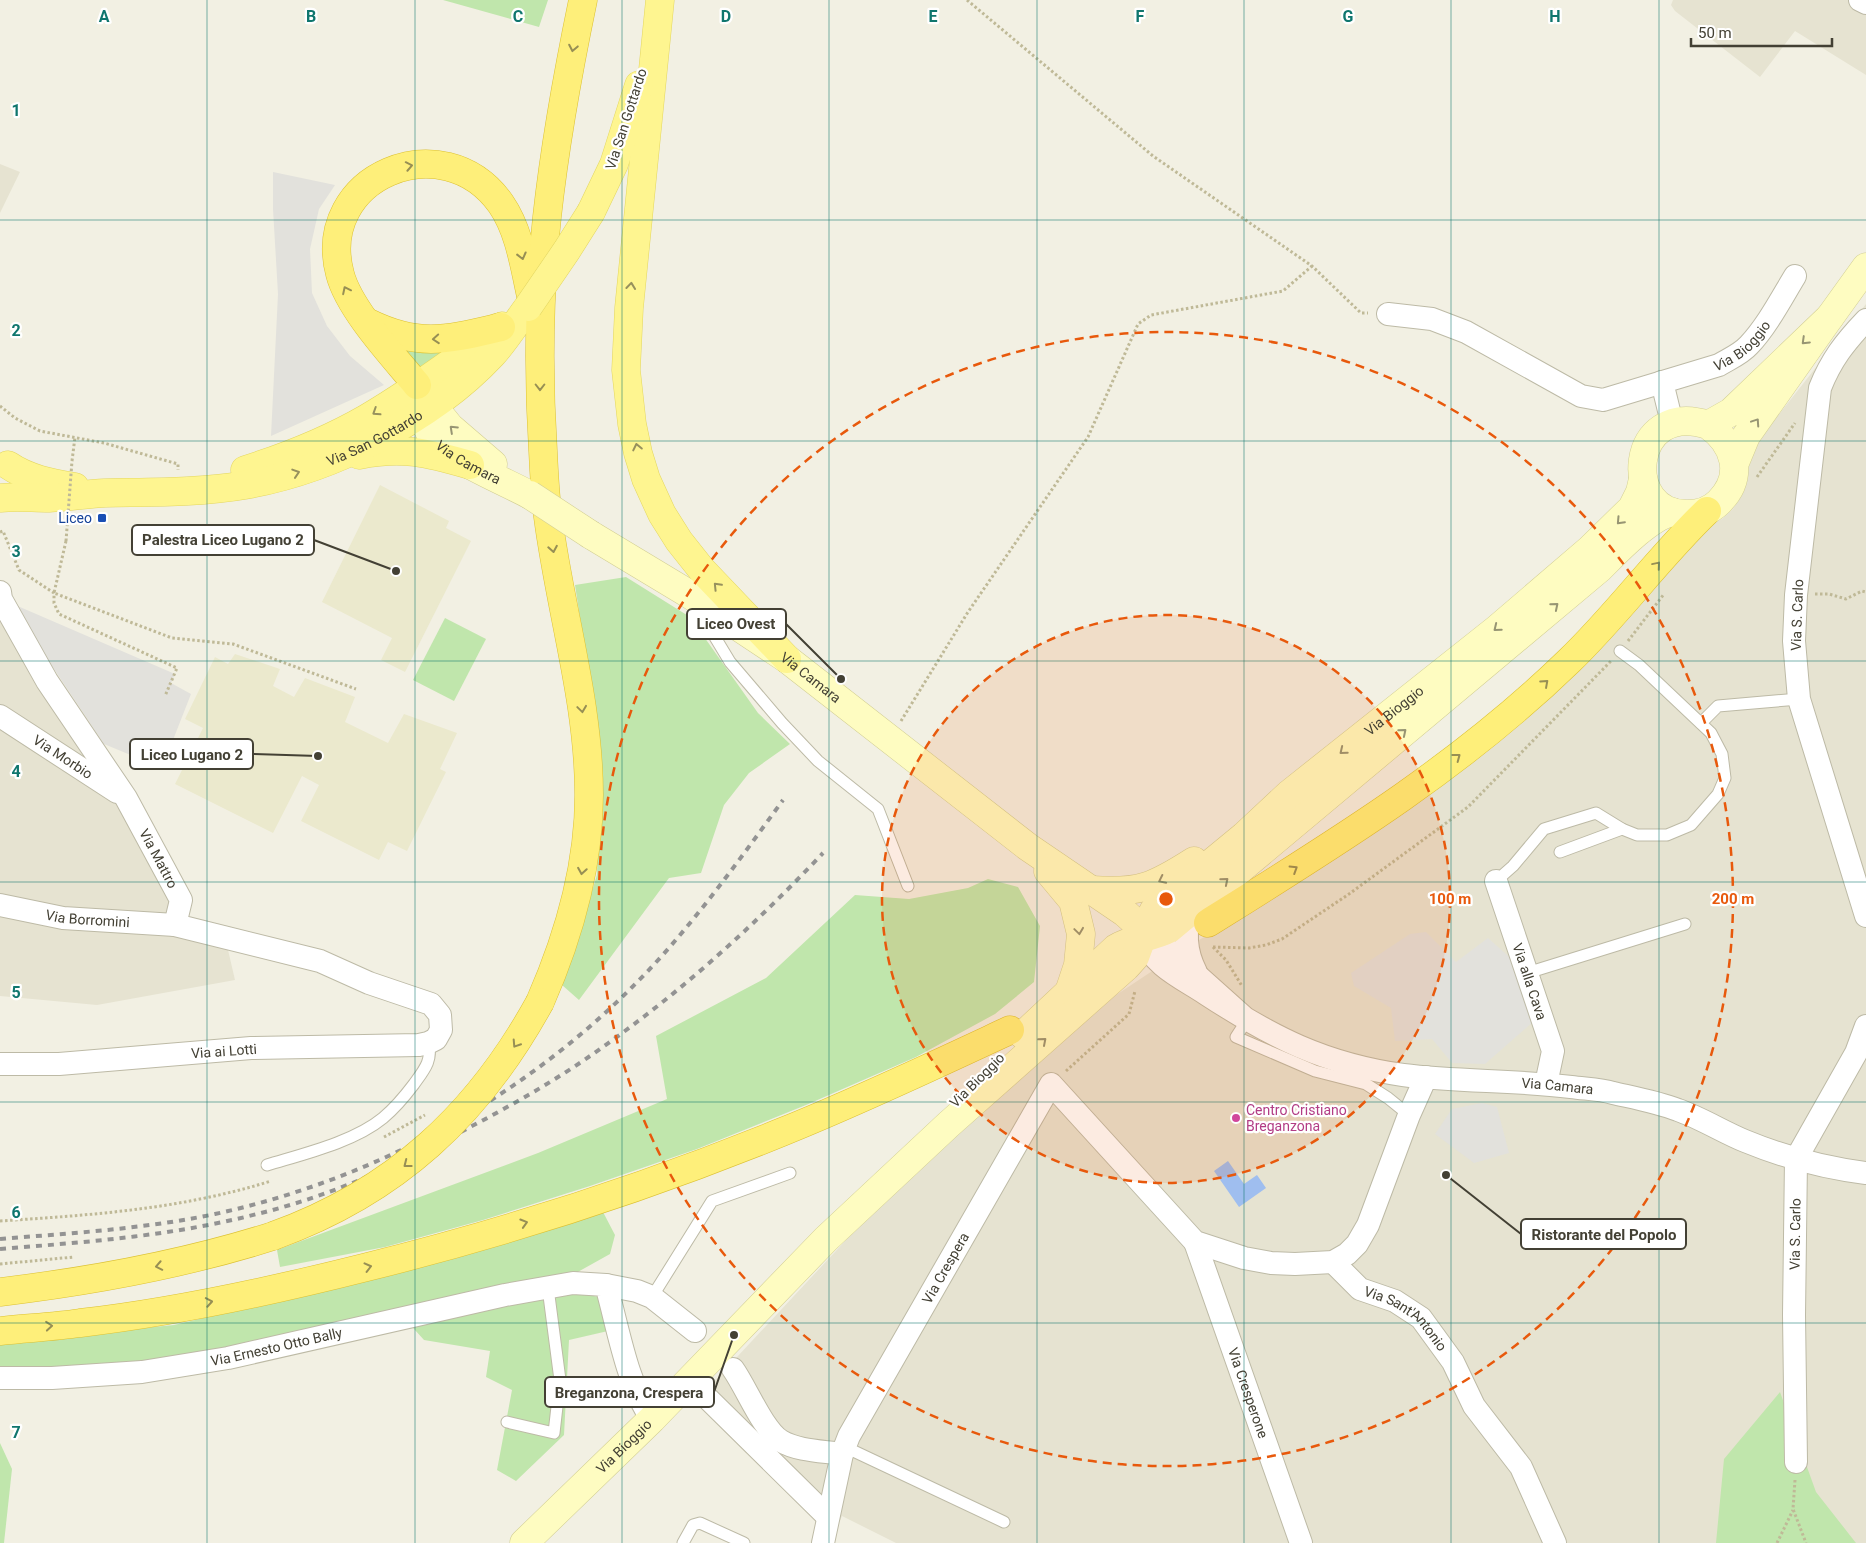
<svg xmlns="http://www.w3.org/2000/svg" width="1866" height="1543" font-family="Roboto,sans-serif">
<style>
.residential{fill:#e6e3d1}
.education{fill:#ebe9cd}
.green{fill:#c0e6ac}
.parking{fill:#e2e1dc}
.water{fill:#9fbeef}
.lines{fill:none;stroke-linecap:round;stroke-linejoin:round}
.service-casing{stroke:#bdbaa6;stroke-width:13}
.minor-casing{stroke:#bdbaa6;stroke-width:24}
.secondary-casing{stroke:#d2ce93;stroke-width:29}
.primary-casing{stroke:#e3d660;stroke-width:29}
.trunk-casing{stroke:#dcc133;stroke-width:29}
.path{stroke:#bfb997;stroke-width:3;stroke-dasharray:2.5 2.5;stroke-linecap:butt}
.service{stroke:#fff;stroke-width:11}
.minor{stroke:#fff;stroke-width:22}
.secondary{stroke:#fefcc1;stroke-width:28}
.primary{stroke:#fef590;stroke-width:28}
.trunk{stroke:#feef7a;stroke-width:28}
.rail{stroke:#939393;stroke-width:4;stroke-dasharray:6 6;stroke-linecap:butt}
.secondary-bridge-casing{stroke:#d2ce93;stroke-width:29;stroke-linecap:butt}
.primary-bridge-casing{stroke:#e3d660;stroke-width:29;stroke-linecap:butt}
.trunk-bridge-casing{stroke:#dcc133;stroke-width:29;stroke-linecap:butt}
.path-bridge{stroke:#bfb997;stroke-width:3;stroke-dasharray:2.5 2.5;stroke-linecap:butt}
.secondary-bridge{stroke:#fefcc1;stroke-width:28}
.primary-bridge{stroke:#fef590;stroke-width:28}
.trunk-bridge{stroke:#feef7a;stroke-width:28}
.oneway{stroke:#978f54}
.oneway2{stroke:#97915d}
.oneway3{stroke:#979573}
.grid{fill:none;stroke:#0f766e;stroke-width:1;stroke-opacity:0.55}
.ring{fill:none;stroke:#e8590c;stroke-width:2.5;stroke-dasharray:9 6}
.transit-dot{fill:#1a4fb4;stroke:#fff;stroke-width:2}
.hotel-dot{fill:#d1479c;stroke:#fff;stroke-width:2}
.labels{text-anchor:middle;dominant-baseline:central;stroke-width:4.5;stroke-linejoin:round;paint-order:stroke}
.street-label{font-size:14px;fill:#434034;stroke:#fff}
.transit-label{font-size:14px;fill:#164399;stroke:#fff;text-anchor:end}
.hotel-label{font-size:14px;fill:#b23c85;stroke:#fff;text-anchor:start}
.grid-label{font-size:16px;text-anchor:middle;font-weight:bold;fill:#0f766e;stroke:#fff;stroke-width:4.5;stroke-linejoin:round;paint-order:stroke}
.centre{fill:#e8590c;stroke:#fff;stroke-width:2.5}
.ring-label{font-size:15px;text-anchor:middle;font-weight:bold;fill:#e8590c;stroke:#fff;stroke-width:4.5;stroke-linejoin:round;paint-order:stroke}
.leader{fill:none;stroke:#434034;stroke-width:2}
.callout-dot{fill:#434034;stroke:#fff;stroke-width:2}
.callout{fill:#fff;stroke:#434034;stroke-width:2}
.callout-label{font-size:15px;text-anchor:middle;font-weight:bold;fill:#434034}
</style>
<rect width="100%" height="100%" fill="#f2f0e3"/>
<g class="residential">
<path d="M 1673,0 L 1866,0 L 1866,75 L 1795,31 L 1760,77 L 1675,11 L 1671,5 Z"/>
<path d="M 0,164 L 20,172 L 0,213 Z"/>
<path d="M 1866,304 L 1866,1543 L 896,1543 L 842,1516 L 836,1530 L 697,1400 L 848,1238 L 993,1101 L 1092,1011 L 1199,940 L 1317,870 L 1712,523 L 1722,519 L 1733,509 L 1741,497 L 1754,446 Z"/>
<path d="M 0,592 L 181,900 L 175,925 L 225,937 L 235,980 L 97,1005 L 0,996 Z"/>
</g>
<g class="education">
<path d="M 380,485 L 449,521 L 446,528 L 471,541 L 405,672 L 381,660 L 392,638 L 322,602 Z"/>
<path d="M 235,654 L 280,669 L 273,686 L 294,697 L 305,678 L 355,697 L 345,722 L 388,743 L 404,714 L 457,733 L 440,769 L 446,772 L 407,851 L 388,842 L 379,860 L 301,821 L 319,785 L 302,776 L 273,833 L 175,784 L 203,728 L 185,719 L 215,657 L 228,664 Z"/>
</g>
<g class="green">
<path d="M 443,0 L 548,0 L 539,27 Z"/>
<path d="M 403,347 L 447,349 L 421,372 Z"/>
<path d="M 626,577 L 690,617 L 758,713 L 790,744 L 749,773 L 724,805 L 701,873 L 669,878 L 579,1000 L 562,985 L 597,875 L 600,751 L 575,585 Z"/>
<path d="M 445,618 L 486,639 L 454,701 L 413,680 Z"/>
<path d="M 988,879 L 1018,887 L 1040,926 L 1034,982 L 995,1014 L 916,1057 L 806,1105 L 697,1149 L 590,1186 L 483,1220 L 385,1247 L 280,1267 L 277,1250 L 538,1153 L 667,1099 L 656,1036 L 766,978 L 855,895 L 909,899 L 968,888 Z"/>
<path d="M 603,1212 L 615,1235 L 610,1254 L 549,1288 L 599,1297 L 608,1331 L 569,1340 L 564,1435 L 516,1481 L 497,1470 L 512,1390 L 486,1377 L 490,1351 L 424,1340 L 405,1319 L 228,1359 L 0,1379 L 0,1342 L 174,1325 L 452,1259 Z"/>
<path d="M 1780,1392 L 1816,1492 L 1856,1543 L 1716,1543 L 1724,1459 Z"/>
<path d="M 0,1443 L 12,1469 L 4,1543 L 0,1543 Z"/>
</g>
<g class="parking">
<path d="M 273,172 L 335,185 L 319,209 L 310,249 L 312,293 L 327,326 L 350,356 L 384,385 L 271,436 L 278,294 L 273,209 Z"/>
<path d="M 13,604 L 175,674 L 171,683 L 191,694 L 162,768 L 104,744 L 40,648 Z"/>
<path d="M 1426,932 L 1456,962 L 1488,938 L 1516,963 L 1534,1021 L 1485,1064 L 1452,1063 L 1432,1039 L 1395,1041 L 1391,1008 L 1354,986 L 1351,973 L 1410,934 Z"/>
<path d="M 1482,1103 L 1497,1107 L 1509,1153 L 1474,1163 L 1435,1134 L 1452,1109 Z"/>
</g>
<path class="water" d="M 1228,1161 L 1244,1184 L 1257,1175 L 1266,1188 L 1239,1207 L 1214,1171 Z"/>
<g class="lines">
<defs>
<g id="service">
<path d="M 698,609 L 730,662 L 782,723 L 818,761 L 878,809 L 908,886"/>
<path d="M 1701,723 L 1718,706 L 1799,699"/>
<path d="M 1560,852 L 1622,829"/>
<path d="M 1496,881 L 1513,866 L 1544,829 L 1596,813 L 1622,829 L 1637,835 L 1667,835 L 1691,825 L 1718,794 L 1725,778 L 1722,754 L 1711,733 L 1639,665 L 1620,651"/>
<path d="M 1527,973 L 1685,924"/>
<path d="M 1247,1020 L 1236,1037 L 1315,1071 L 1366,1084 L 1388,1098 L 1409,1115"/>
<path d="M 267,1165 C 303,1154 354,1142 383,1118 C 395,1108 405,1096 414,1084 C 424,1070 433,1060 428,1043"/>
<path d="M 652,1297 L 712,1201 L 790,1173"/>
<path d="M 507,1422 L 554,1433 L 560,1380 L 548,1288"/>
<path d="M 845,1447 L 1004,1522"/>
<path d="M 683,1543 L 693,1525 L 700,1523 L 744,1543"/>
</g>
<g id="minor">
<path d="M 1860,0 L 1866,3"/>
<path id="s1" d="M 1388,314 L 1432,319 L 1466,332 L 1581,396 L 1603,400 L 1719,365 C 1729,359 1741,354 1749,345 C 1767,326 1781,299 1795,276"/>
<path d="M 1866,320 C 1845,342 1831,360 1820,388 L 1796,595 L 1794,641 L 1799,699 L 1866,916"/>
<path d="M 1662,382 L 1672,423"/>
<path id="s2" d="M 0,592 L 1,599 L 47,681 L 126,798 L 181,900 L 175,925 L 320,961 L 369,983 L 431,1004 L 440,1015 L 441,1030 L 436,1039 L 428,1043 L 419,1045 L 251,1048 L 59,1064 L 0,1064"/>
<path id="s3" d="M 0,716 L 117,792"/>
<path id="s4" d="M 1496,881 L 1553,1051 L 1546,1084"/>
<path id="s5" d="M 0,905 L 63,918 L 175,925"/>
<path d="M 1192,908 C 1184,930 1185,951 1196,972"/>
<path id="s6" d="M 1247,1020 L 1161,943 L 1143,938 C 1153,966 1182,978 1206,994 C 1272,1037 1324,1064 1403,1075 C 1459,1082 1515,1080 1571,1087 C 1585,1089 1600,1089 1613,1093 C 1635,1098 1657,1102 1678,1110 C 1701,1118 1723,1132 1745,1141 C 1784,1157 1824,1168 1866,1173"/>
<path id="s7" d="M 1195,1242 L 1301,1543"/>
<path id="s8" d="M 1333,1262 L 1360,1289 L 1395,1301 L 1421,1318 L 1453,1362 L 1474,1406 L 1521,1467 L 1555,1543"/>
<path d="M 606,1285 L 637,1291 L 652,1297 L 695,1331"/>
<path d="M 733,1369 C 746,1387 763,1430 781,1441 C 798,1451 823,1451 842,1454"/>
<path id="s9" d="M 0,1378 L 52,1378 L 142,1372 L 228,1358 L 505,1295 L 573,1283 L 606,1285 C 618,1327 627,1385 652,1419"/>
<path d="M 690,1381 L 828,1517"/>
<path id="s10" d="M 1796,1462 L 1794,1315 L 1796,1159 L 1856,1053 L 1866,1026"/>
<path id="s11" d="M 823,1543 L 842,1454 L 849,1436 L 1051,1084 L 1195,1242 L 1244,1258 L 1271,1263 L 1295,1264 L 1333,1262 L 1347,1254 L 1357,1244 L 1368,1225 L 1409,1115 L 1426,1077"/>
</g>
<g id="secondary">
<path d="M 1830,317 L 1866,267"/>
<path d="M 433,406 L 450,427 L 493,464"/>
<path id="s12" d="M 421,414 C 425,422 428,431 433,438 C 451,460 504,481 530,495"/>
<path d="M 1708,425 C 1735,444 1745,476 1719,502 C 1711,510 1700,514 1688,514 C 1620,516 1629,399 1708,425 L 1731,412 L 1830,317 L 1746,436 L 1734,465"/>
<path id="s13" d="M 591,535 L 689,594 L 787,659 L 1028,847 L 1125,913 L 1135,922 L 1143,938"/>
<path d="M 1048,871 L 1073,901 L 1081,934 L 1078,965 L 1070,989"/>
<path d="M 1092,890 C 1139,894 1155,886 1194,861"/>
<path d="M 1023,1035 L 1116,948 C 1132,938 1152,938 1169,929 L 1599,569 C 1616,552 1649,517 1672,512"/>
<path id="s14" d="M 524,1543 L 652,1419 L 826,1239 L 949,1124 L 1126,967 L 1135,957 L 1147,924 L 1154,910 L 1244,836 L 1289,794 L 1498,628 L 1589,550 L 1632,508 L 1640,492 L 1643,479"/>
</g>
<g id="primary">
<path d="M 660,0 L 629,308 L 626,370 L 632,424 L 638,453 L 646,479 L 662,514 L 679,541 L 702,570 L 787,659"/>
<path d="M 591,212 L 614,164 L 639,85"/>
<path d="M 359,455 C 403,446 428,453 470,465"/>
<path d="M 8,465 C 28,479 52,483 75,487"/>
<path d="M 245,470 C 286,457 329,440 367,418 C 414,391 458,357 502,326"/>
<path id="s15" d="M 0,498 C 17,496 32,498 49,498 C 68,497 87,494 105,493 C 151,492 199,493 245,485 C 331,470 431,420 492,355 C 505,341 516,323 528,307"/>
</g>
<g id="trunk">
<path d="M 369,323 C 420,348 449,339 501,327"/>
<path d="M 417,385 C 393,356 349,309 340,274 C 314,177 443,122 501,204 C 521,233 525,272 533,305"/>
<path d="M 1208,923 C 1336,843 1460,767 1569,661 C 1618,614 1658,558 1707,511"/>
<path d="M 540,1002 C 569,936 589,867 589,795 C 589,701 560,610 548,517 C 545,495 544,473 543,451 C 538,374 539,294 547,217 C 555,144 568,72 583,0"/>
<path d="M 0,1292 C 92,1281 185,1264 273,1236"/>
<path d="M 0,1331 C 26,1328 53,1327 80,1323 C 176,1312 272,1291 367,1267 C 508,1232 647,1187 782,1132 C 859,1101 935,1065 1010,1030"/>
</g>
</defs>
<use href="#service" class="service-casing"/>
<use href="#minor" class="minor-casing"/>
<use href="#secondary" class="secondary-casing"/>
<use href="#primary" class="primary-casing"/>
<use href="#trunk" class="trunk-casing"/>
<g class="path">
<path d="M 967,0 L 1153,156 L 1312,266 L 1361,313 L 1368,313"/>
<path d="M 0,406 L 15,418 L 40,431 L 104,443 L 178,464 L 178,470"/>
<path d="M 72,461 L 75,437"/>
<path d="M 1757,477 L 1795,423"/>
<path d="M 0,532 L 3,531 L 19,570 L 54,593 L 54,603 L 59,614 L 177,668 L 165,696"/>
<path d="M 66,541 L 54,593 L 172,638 L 233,644 L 356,689"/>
<path d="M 1815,594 L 1829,594 L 1846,599 L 1862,591 L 1866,592"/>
<path d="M 1628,641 L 1664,594"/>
<path d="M 901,721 L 968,612 L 1088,437 L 1138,324 L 1151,315 L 1283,291 L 1312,266"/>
<path d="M 1213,947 L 1249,948 L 1266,945 L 1282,939 L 1349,894 L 1468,807 L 1611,661"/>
<path d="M 1213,947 L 1226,960 L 1242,986"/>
<path d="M 1066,1071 L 1129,1014 L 1135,991"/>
<path d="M 384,1137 L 425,1115"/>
<path d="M 0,1221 C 93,1215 182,1209 271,1181"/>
<path d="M 0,1264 L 74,1257"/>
<path d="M 1795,1480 L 1793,1509 L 1806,1543"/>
<path d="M 1777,1543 L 1793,1510"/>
</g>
<use href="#service" class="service"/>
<use href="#minor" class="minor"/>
<use href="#secondary" class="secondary"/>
<use href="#primary" class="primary"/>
<use href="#trunk" class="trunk"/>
<g class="rail">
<path d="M 0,1239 C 72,1233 144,1229 215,1214 C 389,1176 550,1083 668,949 C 709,902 746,851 783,800"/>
<path d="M 0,1249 C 87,1242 172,1236 257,1214 C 323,1198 385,1171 445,1140 C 498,1113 551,1084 600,1049 C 681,992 754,926 823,853"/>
</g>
<defs>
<path id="secondary-bridge" d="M 530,495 L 591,535"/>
<path id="primary-bridge" d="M 528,307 L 567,250 L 591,212"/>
<path id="trunk-bridge" d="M 273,1236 C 395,1192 478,1115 540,1002"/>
</defs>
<use href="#secondary-bridge" class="secondary-bridge-casing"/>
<use href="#primary-bridge" class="primary-bridge-casing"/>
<use href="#trunk-bridge" class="trunk-bridge-casing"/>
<path class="path-bridge" d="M 66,541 L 72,461"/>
<use href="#secondary-bridge" class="secondary-bridge"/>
<use href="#primary-bridge" class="primary-bridge"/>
<use href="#trunk-bridge" class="trunk-bridge"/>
</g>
<defs><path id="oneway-chevron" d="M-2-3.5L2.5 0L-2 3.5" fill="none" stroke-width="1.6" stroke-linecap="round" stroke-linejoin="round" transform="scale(1.25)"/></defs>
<g class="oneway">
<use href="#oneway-chevron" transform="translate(573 48) rotate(101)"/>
<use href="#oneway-chevron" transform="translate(409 166) rotate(-11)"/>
<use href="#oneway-chevron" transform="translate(522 256) rotate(76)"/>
<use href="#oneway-chevron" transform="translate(346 290) rotate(-116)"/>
<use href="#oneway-chevron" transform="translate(436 339) rotate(176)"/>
<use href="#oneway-chevron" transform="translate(540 387) rotate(90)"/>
<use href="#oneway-chevron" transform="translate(553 549) rotate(80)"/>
<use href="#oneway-chevron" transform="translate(1657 565) rotate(-50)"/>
<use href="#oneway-chevron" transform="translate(1545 683) rotate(-42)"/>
<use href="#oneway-chevron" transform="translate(582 709) rotate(82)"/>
<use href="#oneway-chevron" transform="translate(1457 757) rotate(-37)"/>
<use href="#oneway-chevron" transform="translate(1294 869) rotate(-32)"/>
<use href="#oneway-chevron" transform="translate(582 871) rotate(99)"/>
<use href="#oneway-chevron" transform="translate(516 1044) rotate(123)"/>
<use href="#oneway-chevron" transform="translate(407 1164) rotate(142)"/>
<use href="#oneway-chevron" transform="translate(524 1223) rotate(-17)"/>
<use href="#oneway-chevron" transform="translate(159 1266) rotate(169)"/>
<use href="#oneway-chevron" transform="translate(368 1267) rotate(-14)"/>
<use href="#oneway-chevron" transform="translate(209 1302) rotate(-10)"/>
<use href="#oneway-chevron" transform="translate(49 1326) rotate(-5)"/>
</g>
<g class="oneway2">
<use href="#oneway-chevron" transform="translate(631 286) rotate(-84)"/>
<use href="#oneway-chevron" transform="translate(376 412) rotate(147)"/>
<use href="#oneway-chevron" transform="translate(637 447) rotate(-102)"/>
<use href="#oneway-chevron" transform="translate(296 473) rotate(-18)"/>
<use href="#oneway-chevron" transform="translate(717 586) rotate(-134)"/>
</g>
<g class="oneway3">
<use href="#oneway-chevron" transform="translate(1805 341) rotate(136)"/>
<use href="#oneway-chevron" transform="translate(1756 422) rotate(-56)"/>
<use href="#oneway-chevron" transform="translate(453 429) rotate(-137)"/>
<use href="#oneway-chevron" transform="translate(1620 521) rotate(133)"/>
<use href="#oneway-chevron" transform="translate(1555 606) rotate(-40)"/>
<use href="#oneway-chevron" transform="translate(1497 628) rotate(141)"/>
<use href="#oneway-chevron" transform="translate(1403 732) rotate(-40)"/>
<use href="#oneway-chevron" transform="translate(1343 751) rotate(141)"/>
<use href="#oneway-chevron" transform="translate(1162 880) rotate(154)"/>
<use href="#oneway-chevron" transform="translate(1225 881) rotate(-40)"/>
<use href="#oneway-chevron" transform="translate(1079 931) rotate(82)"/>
<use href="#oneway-chevron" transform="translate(1043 1041) rotate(-41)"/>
</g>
<path class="grid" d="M 207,0 L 207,1543M 415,0 L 415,1543M 622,0 L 622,1543M 829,0 L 829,1543M 1037,0 L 1037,1543M 1244,0 L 1244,1543M 1451,0 L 1451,1543M 1659,0 L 1659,1543M 0,220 L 1866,220M 0,441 L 1866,441M 0,661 L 1866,661M 0,882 L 1866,882M 0,1102 L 1866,1102M 0,1323 L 1866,1323"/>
<circle cx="1166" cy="899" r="284" fill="#e8590c" fill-opacity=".12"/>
<g class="ring">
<circle cx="1166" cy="899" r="284"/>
<circle cx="1166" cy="899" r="567"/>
</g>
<rect class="transit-dot" x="97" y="513" width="10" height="10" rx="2.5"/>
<circle class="hotel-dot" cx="1236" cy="1118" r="5"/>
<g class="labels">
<g class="street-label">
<text transform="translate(626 119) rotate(-72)">Via San Gottardo</text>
<text stroke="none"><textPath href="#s1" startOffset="386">Via Bioggio</textPath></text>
<text stroke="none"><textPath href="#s15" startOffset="384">Via San Gottardo</textPath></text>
<text stroke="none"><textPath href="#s12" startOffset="70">Via Camara</textPath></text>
<text transform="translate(1797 615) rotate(-88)">Via S. Carlo</text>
<text stroke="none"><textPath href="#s13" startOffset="262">Via Camara</textPath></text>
<text stroke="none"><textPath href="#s14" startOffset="1210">Via Bioggio</textPath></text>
<text stroke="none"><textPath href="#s3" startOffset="75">Via Morbio</textPath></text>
<text stroke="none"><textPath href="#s2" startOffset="311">Via Mattro</textPath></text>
<text stroke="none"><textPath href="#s5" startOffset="89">Via Borromini</textPath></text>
<text stroke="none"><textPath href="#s4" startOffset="106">Via alla Cava</textPath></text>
<text transform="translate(224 1051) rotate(-4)">Via ai Lotti</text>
<text transform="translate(977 1080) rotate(-45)">Via Bioggio</text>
<text stroke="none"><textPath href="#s6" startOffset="590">Via Camara</textPath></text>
<text stroke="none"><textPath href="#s10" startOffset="228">Via S. Carlo</textPath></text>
<text stroke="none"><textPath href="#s11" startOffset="304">Via Crespera</textPath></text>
<text stroke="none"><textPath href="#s8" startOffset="94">Via Sant'Antonio</textPath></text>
<text stroke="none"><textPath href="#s9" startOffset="279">Via Ernesto Otto Bally</textPath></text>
<text stroke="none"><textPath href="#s7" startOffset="160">Via Cresperone</textPath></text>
<text stroke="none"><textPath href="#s14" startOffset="139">Via Bioggio</textPath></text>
</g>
<g class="transit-label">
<text x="92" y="518">Liceo</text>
</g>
<g class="hotel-label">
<text x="1246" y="1110">Centro Cristiano<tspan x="1246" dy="16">Breganzona</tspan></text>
</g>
</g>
<g class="grid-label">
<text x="104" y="22">A</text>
<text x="311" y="22">B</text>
<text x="518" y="22">C</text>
<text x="726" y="22">D</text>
<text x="933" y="22">E</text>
<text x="1140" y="22">F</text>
<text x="1348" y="22">G</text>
<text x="1555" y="22">H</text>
<text x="16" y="116">1</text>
<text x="16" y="336">2</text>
<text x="16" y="557">3</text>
<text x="16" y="777">4</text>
<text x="16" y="998">5</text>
<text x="16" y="1218">6</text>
<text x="16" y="1438">7</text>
</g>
<circle cx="1166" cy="899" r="8" class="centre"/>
<g class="ring-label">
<text x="1450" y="904">100 m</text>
<text x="1733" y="904">200 m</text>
</g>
<path class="leader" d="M396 571L314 540M841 679L786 624M318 756L253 754M1446 1175L1521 1234M734 1335L714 1392"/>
<g class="callout-dot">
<circle cx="396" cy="571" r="5"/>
<circle cx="841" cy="679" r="5"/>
<circle cx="318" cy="756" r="5"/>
<circle cx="1446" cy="1175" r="5"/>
<circle cx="734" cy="1335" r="5"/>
</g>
<g class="callout">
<rect x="132" y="525" width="182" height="30" rx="5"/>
<rect x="687" y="609" width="99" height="30" rx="5"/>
<rect x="130" y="739" width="123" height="30" rx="5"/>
<rect x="1521" y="1219" width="165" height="30" rx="5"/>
<rect x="545" y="1377" width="169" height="30" rx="5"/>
</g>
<g class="callout-label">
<text x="223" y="545">Palestra Liceo Lugano 2</text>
<text x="736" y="629">Liceo Ovest</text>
<text x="192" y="760">Liceo Lugano 2</text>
<text x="1604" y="1240">Ristorante del Popolo</text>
<text x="629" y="1398">Breganzona, Crespera</text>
</g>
<path d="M1691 38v8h141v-8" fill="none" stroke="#434034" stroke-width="2.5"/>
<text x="1698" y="38" font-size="15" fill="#434034" stroke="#ffffff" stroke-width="4" paint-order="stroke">50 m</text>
</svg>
